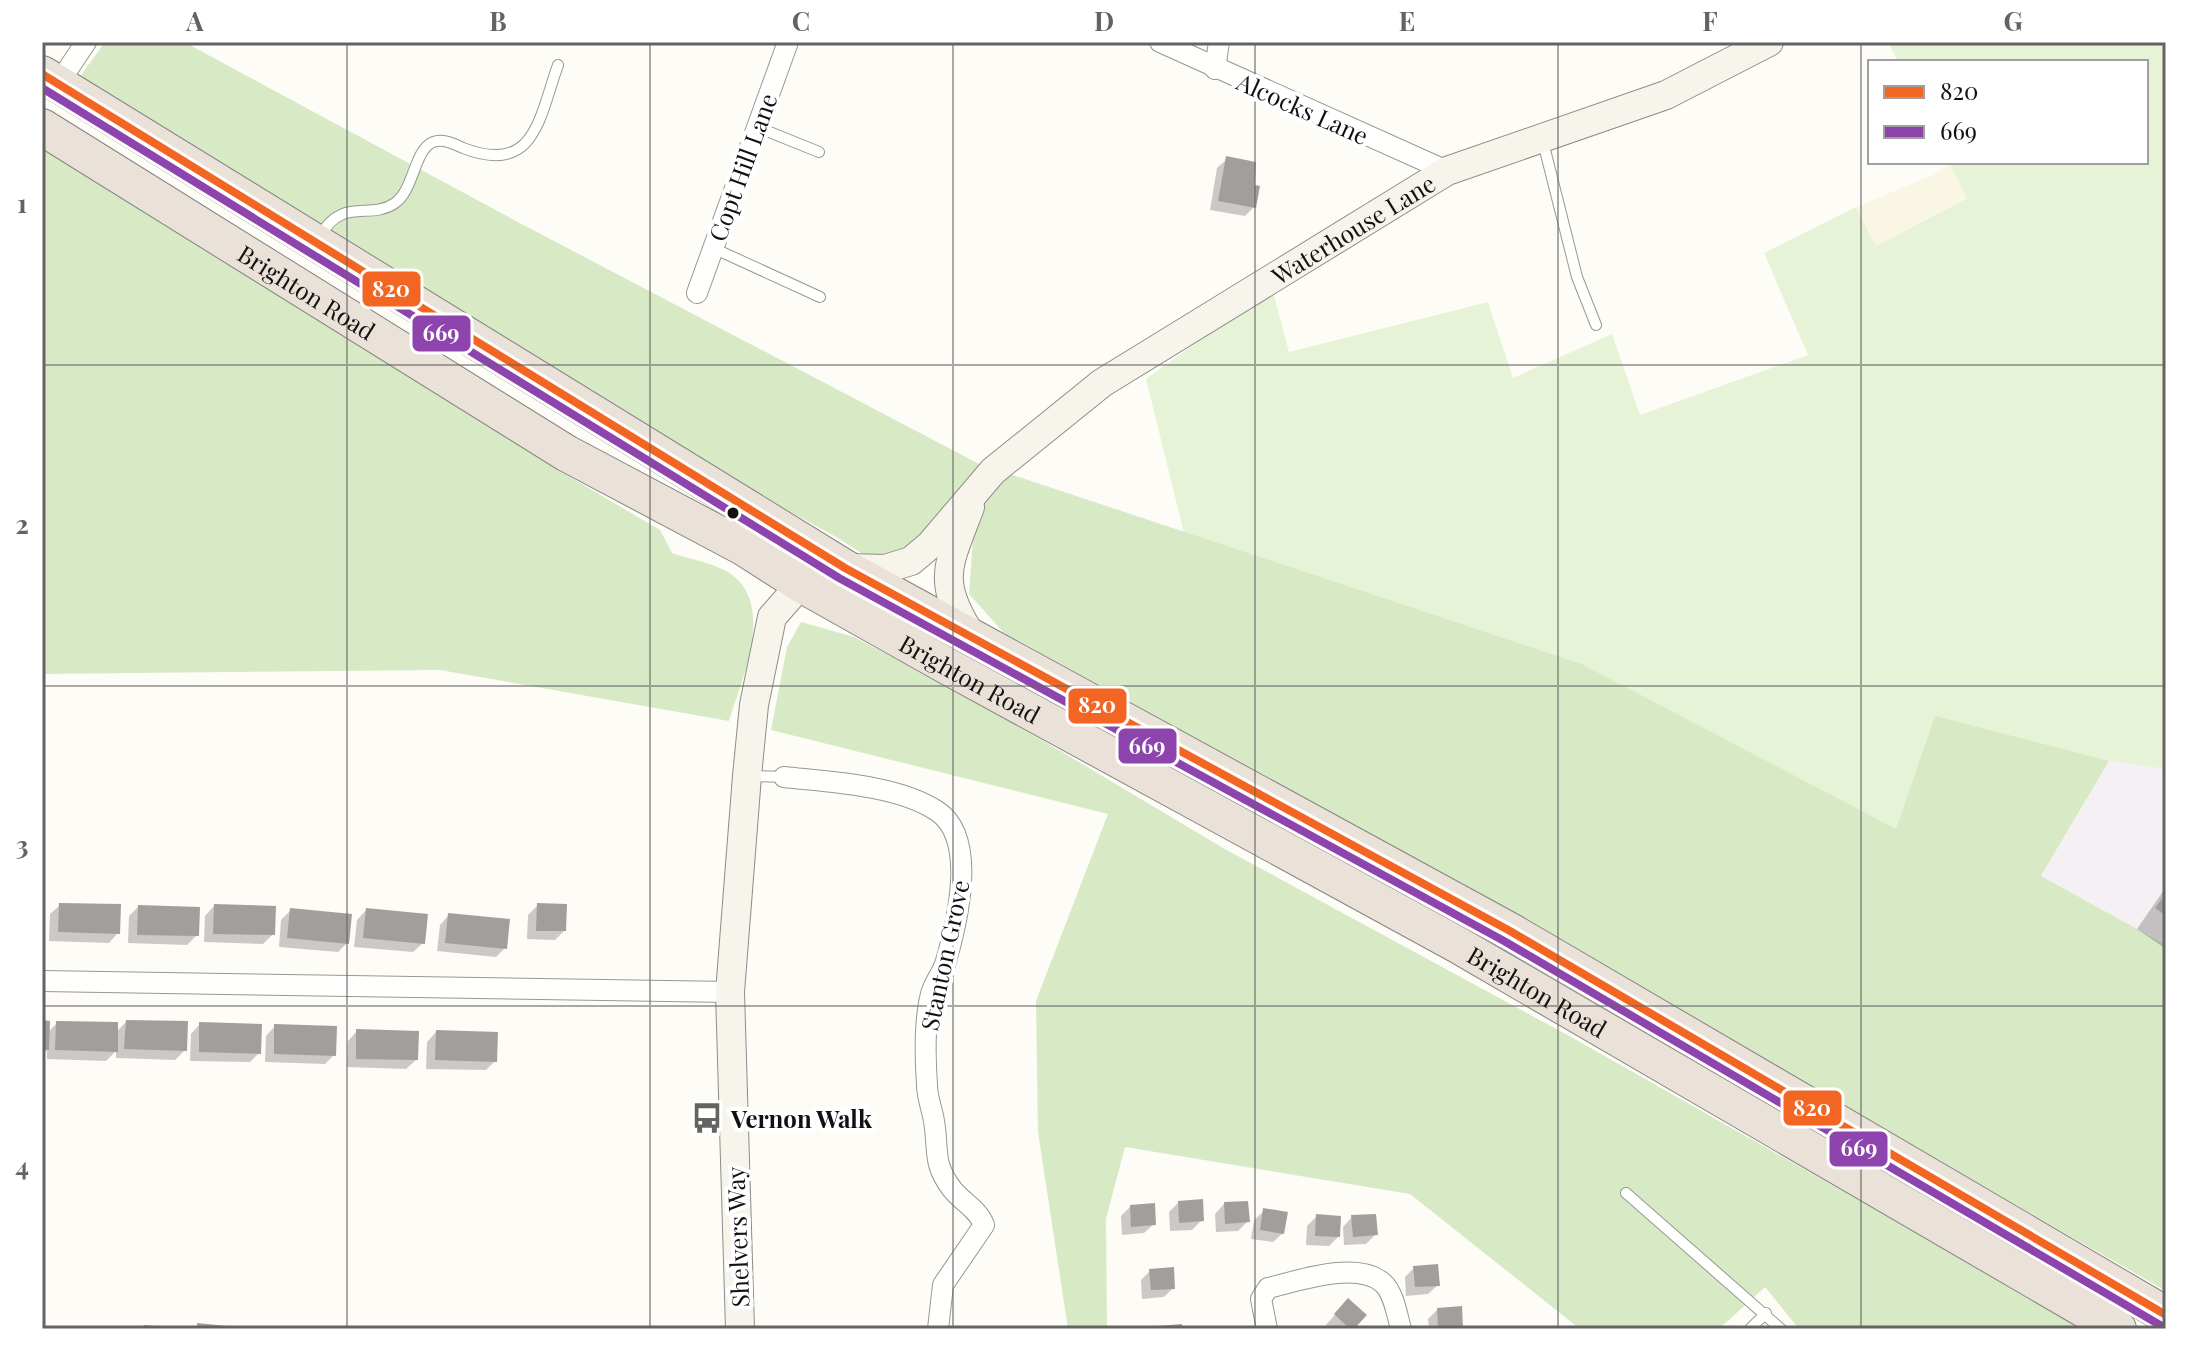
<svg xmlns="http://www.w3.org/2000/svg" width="2208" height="1371" font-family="'Playfair Display',serif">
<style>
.industrial{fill:#f5f0f3}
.farmland{fill:#f9f7e4}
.green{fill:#e7f3d7}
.forest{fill:#d8eac5}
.shadow{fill:#0003}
.building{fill:#a19f9c}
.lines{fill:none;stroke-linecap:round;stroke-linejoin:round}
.lane-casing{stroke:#979795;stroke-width:12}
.street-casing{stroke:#979795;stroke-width:22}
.secondary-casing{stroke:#8e8d8b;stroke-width:30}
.highway-casing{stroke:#858482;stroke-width:38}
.lane{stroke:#fffffe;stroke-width:10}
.street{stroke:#fffffe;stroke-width:20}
.secondary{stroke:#f6f4eb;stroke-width:28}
.highway{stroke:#eae1d8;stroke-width:36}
.bus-1-casing{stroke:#fff;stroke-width:14}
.bus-2-casing{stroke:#fff;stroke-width:14}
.bus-1{stroke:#f26522;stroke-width:8}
.bus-2{stroke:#8e44ad;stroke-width:8}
.grid{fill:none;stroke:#646362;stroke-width:2;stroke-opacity:0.55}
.bus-dot{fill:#111;stroke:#fff;stroke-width:3}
.labels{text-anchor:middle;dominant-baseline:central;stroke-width:8;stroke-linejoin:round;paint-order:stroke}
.street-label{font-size:24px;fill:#111;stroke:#fff}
.poi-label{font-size:24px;font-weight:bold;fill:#111;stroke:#fff;text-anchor:start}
.line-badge{stroke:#fff;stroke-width:3}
.badge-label{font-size:22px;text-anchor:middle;font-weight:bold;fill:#fff}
.neatline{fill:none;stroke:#646362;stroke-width:3}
.grid-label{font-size:26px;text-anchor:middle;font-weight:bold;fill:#646362}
</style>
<rect width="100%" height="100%" fill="#fdfcf7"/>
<path class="industrial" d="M 2109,761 L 2166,769 L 2166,945 L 2041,877 Z"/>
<path class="farmland" d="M 1950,164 L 1967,197 L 1876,246 L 1856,207 L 1935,174 Z"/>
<path class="green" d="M 1888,42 L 2166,42 L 2166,769 L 2109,761 L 1896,830 L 1582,664 L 1184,533 L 1146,379 L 1272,288 L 1289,352 L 1488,302 L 1513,378 L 1612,334 L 1640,415 L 1808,355 L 1764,253 L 1856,207 L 1876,246 L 1967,198 L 1949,162 L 2146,162 L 2146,62 L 1898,62 Z"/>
<g class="forest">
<path d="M 105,42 L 184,42 L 514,220 L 981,465 L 926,532 L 896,555 L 866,556 L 836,537 L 704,464 L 79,78 Z"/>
<path d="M 42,140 L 548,464 L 660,530 L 672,553 C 689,559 710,562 726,571 C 778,600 742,679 729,721 L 440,670 L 42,674 Z"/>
<path d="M 1007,473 L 1582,664 L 1896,829 L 1935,716 L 2109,761 L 2041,876 L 2166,945 L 2166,1291 L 1312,802 L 1004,633 L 969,594 L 973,538 L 988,495 Z"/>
<path d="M 801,622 L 854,637 L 980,703 L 1223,848 L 1573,1038 L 2086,1329 L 1799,1329 L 1765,1287 L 1719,1329 L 1580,1329 L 1410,1194 L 1125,1147 L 1106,1219 L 1107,1329 L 1068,1329 L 1038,1132 L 1036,1001 L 1108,814 L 771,730 L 787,647 Z"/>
</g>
<g class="shadow">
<path d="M 1227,159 L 1254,207 L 1245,216 L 1210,210 L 1217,168 Z"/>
<path d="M 2166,887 L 2166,949 L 2137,929 Z"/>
<path d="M 60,905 L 118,933 L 109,943 L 49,941 L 50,914 Z"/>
<path d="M 538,905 L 564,931 L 555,940 L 527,939 L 528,915 Z"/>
<path d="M 214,906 L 273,934 L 263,944 L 204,942 L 205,916 Z"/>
<path d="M 138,907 L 197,935 L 187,945 L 128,943 L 129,916 Z"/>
<path d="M 291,910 L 347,943 L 338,952 L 279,947 L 281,920 Z"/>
<path d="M 366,910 L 423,943 L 413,952 L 354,947 L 357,920 Z"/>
<path d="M 449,915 L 505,948 L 496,957 L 437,951 L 440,925 Z"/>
<path d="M 42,1022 L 48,1032 L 57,1023 L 116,1032 L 126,1022 L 185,1050 L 175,1060 L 116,1058 L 116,1051 L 106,1061 L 47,1059 L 47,1050 L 42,1055 Z"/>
<path d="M 200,1024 L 259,1053 L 250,1062 L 190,1061 L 191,1034 Z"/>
<path d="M 275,1026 L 334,1055 L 325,1064 L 265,1062 L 266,1036 Z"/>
<path d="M 357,1031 L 416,1060 L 406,1069 L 347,1067 L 348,1041 Z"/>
<path d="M 436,1032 L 495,1061 L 486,1070 L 426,1069 L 427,1042 Z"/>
<path d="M 1178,1203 L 1202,1220 L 1192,1230 L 1170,1231 L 1169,1212 Z"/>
<path d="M 1224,1204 L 1248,1221 L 1238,1231 L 1216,1232 L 1215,1214 Z"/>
<path d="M 1130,1207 L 1154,1224 L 1144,1233 L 1122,1235 L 1121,1216 Z"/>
<path d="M 1264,1211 L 1283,1233 L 1273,1242 L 1251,1239 L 1254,1220 Z"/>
<path d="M 1317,1216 L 1338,1237 L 1329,1246 L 1306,1245 L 1307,1226 Z"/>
<path d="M 1352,1217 L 1376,1234 L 1366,1244 L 1344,1245 L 1343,1227 Z"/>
<path d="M 1414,1268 L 1438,1285 L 1428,1294 L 1406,1296 L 1405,1277 Z"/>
<path d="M 1150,1271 L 1173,1288 L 1164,1297 L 1142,1299 L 1141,1280 Z"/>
<path d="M 1339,1310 L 1351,1329 L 1331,1329 L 1326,1325 Z"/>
<path d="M 1437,1310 L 1461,1327 L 1458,1329 L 1429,1329 L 1428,1319 Z"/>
</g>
<g class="building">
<path d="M 1226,156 L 1256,162 L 1255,185 L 1260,186 L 1256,208 L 1218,201 Z"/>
<path d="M 2166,893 L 2166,916 L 2155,908 Z"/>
<path d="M 59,903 L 121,904 L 120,934 L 58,932 Z"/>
<path d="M 537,903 L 567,904 L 566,931 L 536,931 Z"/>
<path d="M 214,904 L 276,906 L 275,935 L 213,934 Z"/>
<path d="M 138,905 L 200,907 L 199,936 L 137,935 Z"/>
<path d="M 290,908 L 352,914 L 349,944 L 287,938 Z"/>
<path d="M 366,908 L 428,914 L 425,944 L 363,938 Z"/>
<path d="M 448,913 L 510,919 L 507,949 L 445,943 Z"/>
<path d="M 42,1020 L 50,1021 L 49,1050 L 42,1050 Z"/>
<path d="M 126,1020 L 188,1021 L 187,1051 L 124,1049 Z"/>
<path d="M 56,1021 L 118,1022 L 118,1052 L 55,1050 Z"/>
<path d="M 199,1022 L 262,1024 L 261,1054 L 199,1052 Z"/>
<path d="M 274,1024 L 337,1026 L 336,1056 L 274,1054 Z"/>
<path d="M 356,1029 L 419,1031 L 418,1060 L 356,1059 Z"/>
<path d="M 436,1030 L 498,1032 L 497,1062 L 435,1060 Z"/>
<path d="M 1203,1199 L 1204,1221 L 1179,1223 L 1178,1201 Z"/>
<path d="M 1248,1201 L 1250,1222 L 1225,1224 L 1224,1202 Z"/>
<path d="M 1155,1203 L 1156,1225 L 1131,1227 L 1130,1205 Z"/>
<path d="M 1263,1208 L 1288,1212 L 1284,1234 L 1260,1230 Z"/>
<path d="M 1316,1214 L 1341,1216 L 1340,1237 L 1315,1236 Z"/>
<path d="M 1376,1214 L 1378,1235 L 1353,1237 L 1351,1215 Z"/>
<path d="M 1438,1264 L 1440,1286 L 1415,1287 L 1413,1266 Z"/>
<path d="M 1174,1267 L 1175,1289 L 1151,1290 L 1149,1269 Z"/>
<path d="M 1348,1298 L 1367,1315 L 1354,1329 L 1350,1329 L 1334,1314 Z"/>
<path d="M 1462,1306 L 1463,1327 L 1438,1329 L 1437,1308 Z"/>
<path d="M 197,1323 L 236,1327 L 236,1329 L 197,1329 Z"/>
<path d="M 1182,1324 L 1182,1329 L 1157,1329 L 1157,1326 Z"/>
<path d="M 144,1325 L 168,1327 L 168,1329 L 143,1329 Z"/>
</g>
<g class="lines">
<defs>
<g id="lane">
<path d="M 757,127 L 819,152"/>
<path d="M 1543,142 L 1577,277 L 1596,325"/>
<path d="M 320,236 C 343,196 369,221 395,203 C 414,190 414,150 433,142 C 443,138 454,144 463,148 C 535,176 539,118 558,65"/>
<path d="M 713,248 L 820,297"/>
<path d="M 749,776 L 784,777"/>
<path d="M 1626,1193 L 1781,1329"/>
<path d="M 1750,1329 L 1766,1313"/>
</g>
<g id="street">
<path d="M 1160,42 L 1447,171"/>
<path d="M 1215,69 L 1219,42"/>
<path d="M 58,84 L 86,42"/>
<path d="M 697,293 L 788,42"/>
<path d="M 784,777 C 830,782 898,785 937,811 C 978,838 957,923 946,961 C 943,973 934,982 931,994 C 924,1022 925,1056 927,1085 C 927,1097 932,1109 934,1121 C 939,1150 932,1163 952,1189 C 962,1202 978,1209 984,1225 L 943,1285 L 938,1329"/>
<path d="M 42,981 L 730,992"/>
<path d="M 1267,1329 L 1261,1299 L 1268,1288 C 1298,1281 1357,1260 1383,1283 C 1394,1293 1397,1315 1401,1329"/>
</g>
<g id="secondary">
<path d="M 970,507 C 948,566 935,581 973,638"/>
<path id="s1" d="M 849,568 L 885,569 L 911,561 L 930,545 L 993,471 L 1102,383 L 1447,171 L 1666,95 L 1769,42"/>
<path d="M 740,1329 L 730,992 L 747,776 L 754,705 L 772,617 L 801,584"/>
</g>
<g id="highway">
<path d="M 42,74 L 845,568 L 1510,931 L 2166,1315"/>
<path id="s2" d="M 42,127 L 566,453 L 743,547 L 801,584 L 947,666 L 1458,945 L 2118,1329"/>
</g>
</defs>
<use href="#lane" class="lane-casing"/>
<use href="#street" class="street-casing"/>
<use href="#secondary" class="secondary-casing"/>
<use href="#highway" class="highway-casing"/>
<use href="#lane" class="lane"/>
<use href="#street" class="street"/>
<use href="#secondary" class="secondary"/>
<use href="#highway" class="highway"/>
<defs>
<path id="bus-1" d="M 42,74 L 845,568 L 1510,931 L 2166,1315"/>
<path id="bus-2" d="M 42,88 L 839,578 L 1504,941 L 2160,1325"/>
</defs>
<use href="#bus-1" class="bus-1-casing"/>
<use href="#bus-2" class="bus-2-casing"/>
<use href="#bus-1" class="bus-1"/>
<use href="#bus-2" class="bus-2"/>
</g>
<path class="grid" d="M 347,42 L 347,1329M 650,42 L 650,1329M 953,42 L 953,1329M 1255,42 L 1255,1329M 1558,42 L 1558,1329M 1861,42 L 1861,1329M 42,365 L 2166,365M 42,686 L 2166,686M 42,1006 L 2166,1006"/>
<defs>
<symbol id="bus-bare" viewBox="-9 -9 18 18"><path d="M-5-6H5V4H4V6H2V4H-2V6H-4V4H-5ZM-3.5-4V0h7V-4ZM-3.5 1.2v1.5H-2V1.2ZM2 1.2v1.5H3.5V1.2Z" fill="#646362" stroke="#fff" stroke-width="2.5" paint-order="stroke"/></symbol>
</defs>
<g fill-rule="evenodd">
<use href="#bus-bare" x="685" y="1096" width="44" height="44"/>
</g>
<circle class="bus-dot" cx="733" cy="513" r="7"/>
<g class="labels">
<g class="street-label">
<text transform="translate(1303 108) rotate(24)">Alcocks Lane</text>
<text transform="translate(742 167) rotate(-70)">Copt Hill Lane</text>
<text stroke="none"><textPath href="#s1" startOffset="620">Waterhouse Lane</textPath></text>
<text stroke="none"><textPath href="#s2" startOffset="312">Brighton Road</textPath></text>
<text stroke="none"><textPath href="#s2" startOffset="1080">Brighton Road</textPath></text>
<text transform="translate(944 955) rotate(-78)">Stanton Grove</text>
<text stroke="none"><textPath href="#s2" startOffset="1728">Brighton Road</textPath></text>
<text transform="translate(737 1237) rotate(-92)">Shelvers Way</text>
</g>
<g class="poi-label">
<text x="731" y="1118">Vernon Walk</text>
</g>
</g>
<g class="line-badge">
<rect x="361" y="270" width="61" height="38" rx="8" fill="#f26522"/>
<rect x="411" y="314" width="61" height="39" rx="8" fill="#8e44ad"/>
<rect x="1067" y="687" width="61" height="38" rx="8" fill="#f26522"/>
<rect x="1117" y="727" width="61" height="38" rx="8" fill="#8e44ad"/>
<rect x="1782" y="1089" width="61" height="38" rx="8" fill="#f26522"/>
<rect x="1828" y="1130" width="61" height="38" rx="8" fill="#8e44ad"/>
</g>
<g class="badge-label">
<text x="391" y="297">820</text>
<text x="441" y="341">669</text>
<text x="1097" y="713">820</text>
<text x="1147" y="754">669</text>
<text x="1812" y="1116">820</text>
<text x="1859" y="1156">669</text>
</g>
<rect width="2208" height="1371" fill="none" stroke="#ffffff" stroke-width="88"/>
<rect x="1868" y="60" width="280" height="104" fill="#ffffff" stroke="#a0a0a0" stroke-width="2"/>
<rect x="1884" y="86" width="40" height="12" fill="#f26522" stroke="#a0a0a0" stroke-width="2"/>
<text x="1940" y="100" font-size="24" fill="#111111">820</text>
<rect x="1884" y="126" width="40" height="12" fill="#8e44ad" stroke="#a0a0a0" stroke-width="2"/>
<text x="1940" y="140" font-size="24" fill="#111111">669</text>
<rect x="44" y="44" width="2120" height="1283" class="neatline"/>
<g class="grid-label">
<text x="195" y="31">A</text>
<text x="498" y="31">B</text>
<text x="801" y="31">C</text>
<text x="1104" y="31">D</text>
<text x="1407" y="31">E</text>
<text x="1710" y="31">F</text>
<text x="2013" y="31">G</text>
<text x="22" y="213">1</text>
<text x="22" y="534">2</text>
<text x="22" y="855">3</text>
<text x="22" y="1176">4</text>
</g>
</svg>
